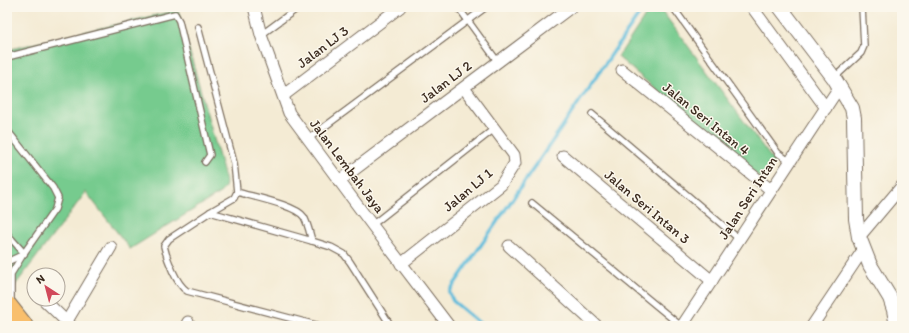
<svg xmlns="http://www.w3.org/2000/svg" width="909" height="333" font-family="Itim,sans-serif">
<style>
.green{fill:#76cb8e;stroke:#587a56}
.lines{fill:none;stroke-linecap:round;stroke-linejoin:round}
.stream{stroke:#5dbcdb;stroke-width:3.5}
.service-casing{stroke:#7c6e5e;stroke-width:8}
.minor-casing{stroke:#7c6e5e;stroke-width:13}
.tertiary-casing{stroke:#7c6e5e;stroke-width:16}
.motorway-casing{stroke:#7c6e5e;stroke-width:23}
.service{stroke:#fff;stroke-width:5.5}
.minor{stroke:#fff;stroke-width:11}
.tertiary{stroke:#fff;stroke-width:14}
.motorway{stroke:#f9bf6d;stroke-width:21}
.labels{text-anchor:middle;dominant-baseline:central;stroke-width:3;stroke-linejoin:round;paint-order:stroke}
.street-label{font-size:14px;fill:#3b2a1e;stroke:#fbf7ec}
</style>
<rect width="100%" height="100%" fill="#fbf7ec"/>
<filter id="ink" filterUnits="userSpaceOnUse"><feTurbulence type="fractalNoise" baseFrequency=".025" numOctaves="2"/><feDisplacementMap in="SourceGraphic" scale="8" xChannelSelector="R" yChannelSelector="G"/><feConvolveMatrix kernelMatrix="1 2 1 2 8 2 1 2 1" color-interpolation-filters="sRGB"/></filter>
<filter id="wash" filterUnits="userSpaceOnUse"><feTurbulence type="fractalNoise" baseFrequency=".012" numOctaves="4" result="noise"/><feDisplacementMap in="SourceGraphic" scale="16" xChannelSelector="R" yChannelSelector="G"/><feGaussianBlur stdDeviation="0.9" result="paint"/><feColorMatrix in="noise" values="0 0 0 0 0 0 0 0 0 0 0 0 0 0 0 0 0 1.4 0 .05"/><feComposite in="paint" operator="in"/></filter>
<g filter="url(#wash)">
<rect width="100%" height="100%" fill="#f4ebd4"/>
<g class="green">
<path d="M 651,7 L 659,7 L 775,163 L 760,178 L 618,57 Z"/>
<path d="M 178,10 L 225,178 C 227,185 225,188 220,193 L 130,249 L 86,192 L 13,288 L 7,280 L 7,50 Z"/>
</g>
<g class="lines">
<path class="stream" d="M 483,326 L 453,301 L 449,292 L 644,7"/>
</g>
</g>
<g filter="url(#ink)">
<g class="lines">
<defs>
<g id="service">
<path d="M 458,7 L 498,62"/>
<path d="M 675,7 L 675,10 L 778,153 L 790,162"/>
<path d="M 198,27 L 234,163 L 237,192 L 234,198 L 210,212 L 169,239 L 164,246 C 167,259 176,284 187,291 L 320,326"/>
<path d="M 261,35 L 299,7"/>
<path d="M 7,57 L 175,14 L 179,21 L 210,155 L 205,162"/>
<path d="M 834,78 L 861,53 L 864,46 L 862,7"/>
<path d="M 592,114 L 739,239"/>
<path d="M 7,130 L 53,188 L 58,198 L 55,209 L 24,253 L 11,274 L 11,299 L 12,303"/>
<path d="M 308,139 L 486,7"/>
<path d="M 237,192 C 253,197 296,205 304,217 C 308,224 310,234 312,241"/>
<path d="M 532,203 L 681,326"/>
<path d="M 210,212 L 312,241 L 331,247 L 344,254 L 350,262 L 391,326"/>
<path d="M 372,225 L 494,129"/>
<path d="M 7,234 L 24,253"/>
<path d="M 7,262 L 24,254"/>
</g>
<g id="minor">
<path d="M 254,7 L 261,35 L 289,113 L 372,225 L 449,326"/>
<path d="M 752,7 L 826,108"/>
<path d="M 622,70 L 771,190"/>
<path d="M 284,95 L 400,7"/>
<path d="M 563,156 L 712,281"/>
<path d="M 339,181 L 571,7"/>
<path d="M 859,237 L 902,186"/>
<path d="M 509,246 L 597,326"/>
<path d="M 401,264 L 501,185 L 515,163 L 514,155 L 464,88"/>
<path d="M 43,299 L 71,326"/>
<path d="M 67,321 L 111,247"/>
<path d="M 186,326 L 188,322"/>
<path d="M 682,326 L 840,86"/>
<path d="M 812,326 L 863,250"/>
</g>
<g id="tertiary">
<path d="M 780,7 L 834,78 L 852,108 L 854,118 L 856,219 L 859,237 L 870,265 L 890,298 L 894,310 L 897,326"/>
<path d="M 7,325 L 8,326"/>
</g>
<path id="motorway" d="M 7,307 L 22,326"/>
</defs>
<use href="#service" class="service-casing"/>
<use href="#minor" class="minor-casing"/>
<use href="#tertiary" class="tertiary-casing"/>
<use href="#motorway" class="motorway-casing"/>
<use href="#service" class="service"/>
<use href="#minor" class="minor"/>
<use href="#tertiary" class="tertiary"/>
<use href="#motorway" class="motorway"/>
</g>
</g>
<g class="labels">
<g class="street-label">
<text transform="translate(323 47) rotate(-37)">Jalan LJ 3</text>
<text transform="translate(446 82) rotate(-37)">Jalan LJ 2</text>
<text transform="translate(706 119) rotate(39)">Jalan Seri Intan 4</text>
<text transform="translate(347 166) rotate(53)">Jalan Lembah Jaya</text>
<text transform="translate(468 190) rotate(-40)">Jalan LJ 1</text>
<text transform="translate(748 198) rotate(-57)">Jalan Seri Intan</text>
<text transform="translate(647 207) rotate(40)">Jalan Seri Intan 3</text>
</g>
</g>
<rect width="909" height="333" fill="none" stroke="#fbf7ec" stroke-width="24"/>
<g transform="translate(46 287) rotate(324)"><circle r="19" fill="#fbf7ec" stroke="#aea59a"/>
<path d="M0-3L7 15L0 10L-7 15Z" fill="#d1495b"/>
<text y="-6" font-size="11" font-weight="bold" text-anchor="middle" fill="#3b2a1e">N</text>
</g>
</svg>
